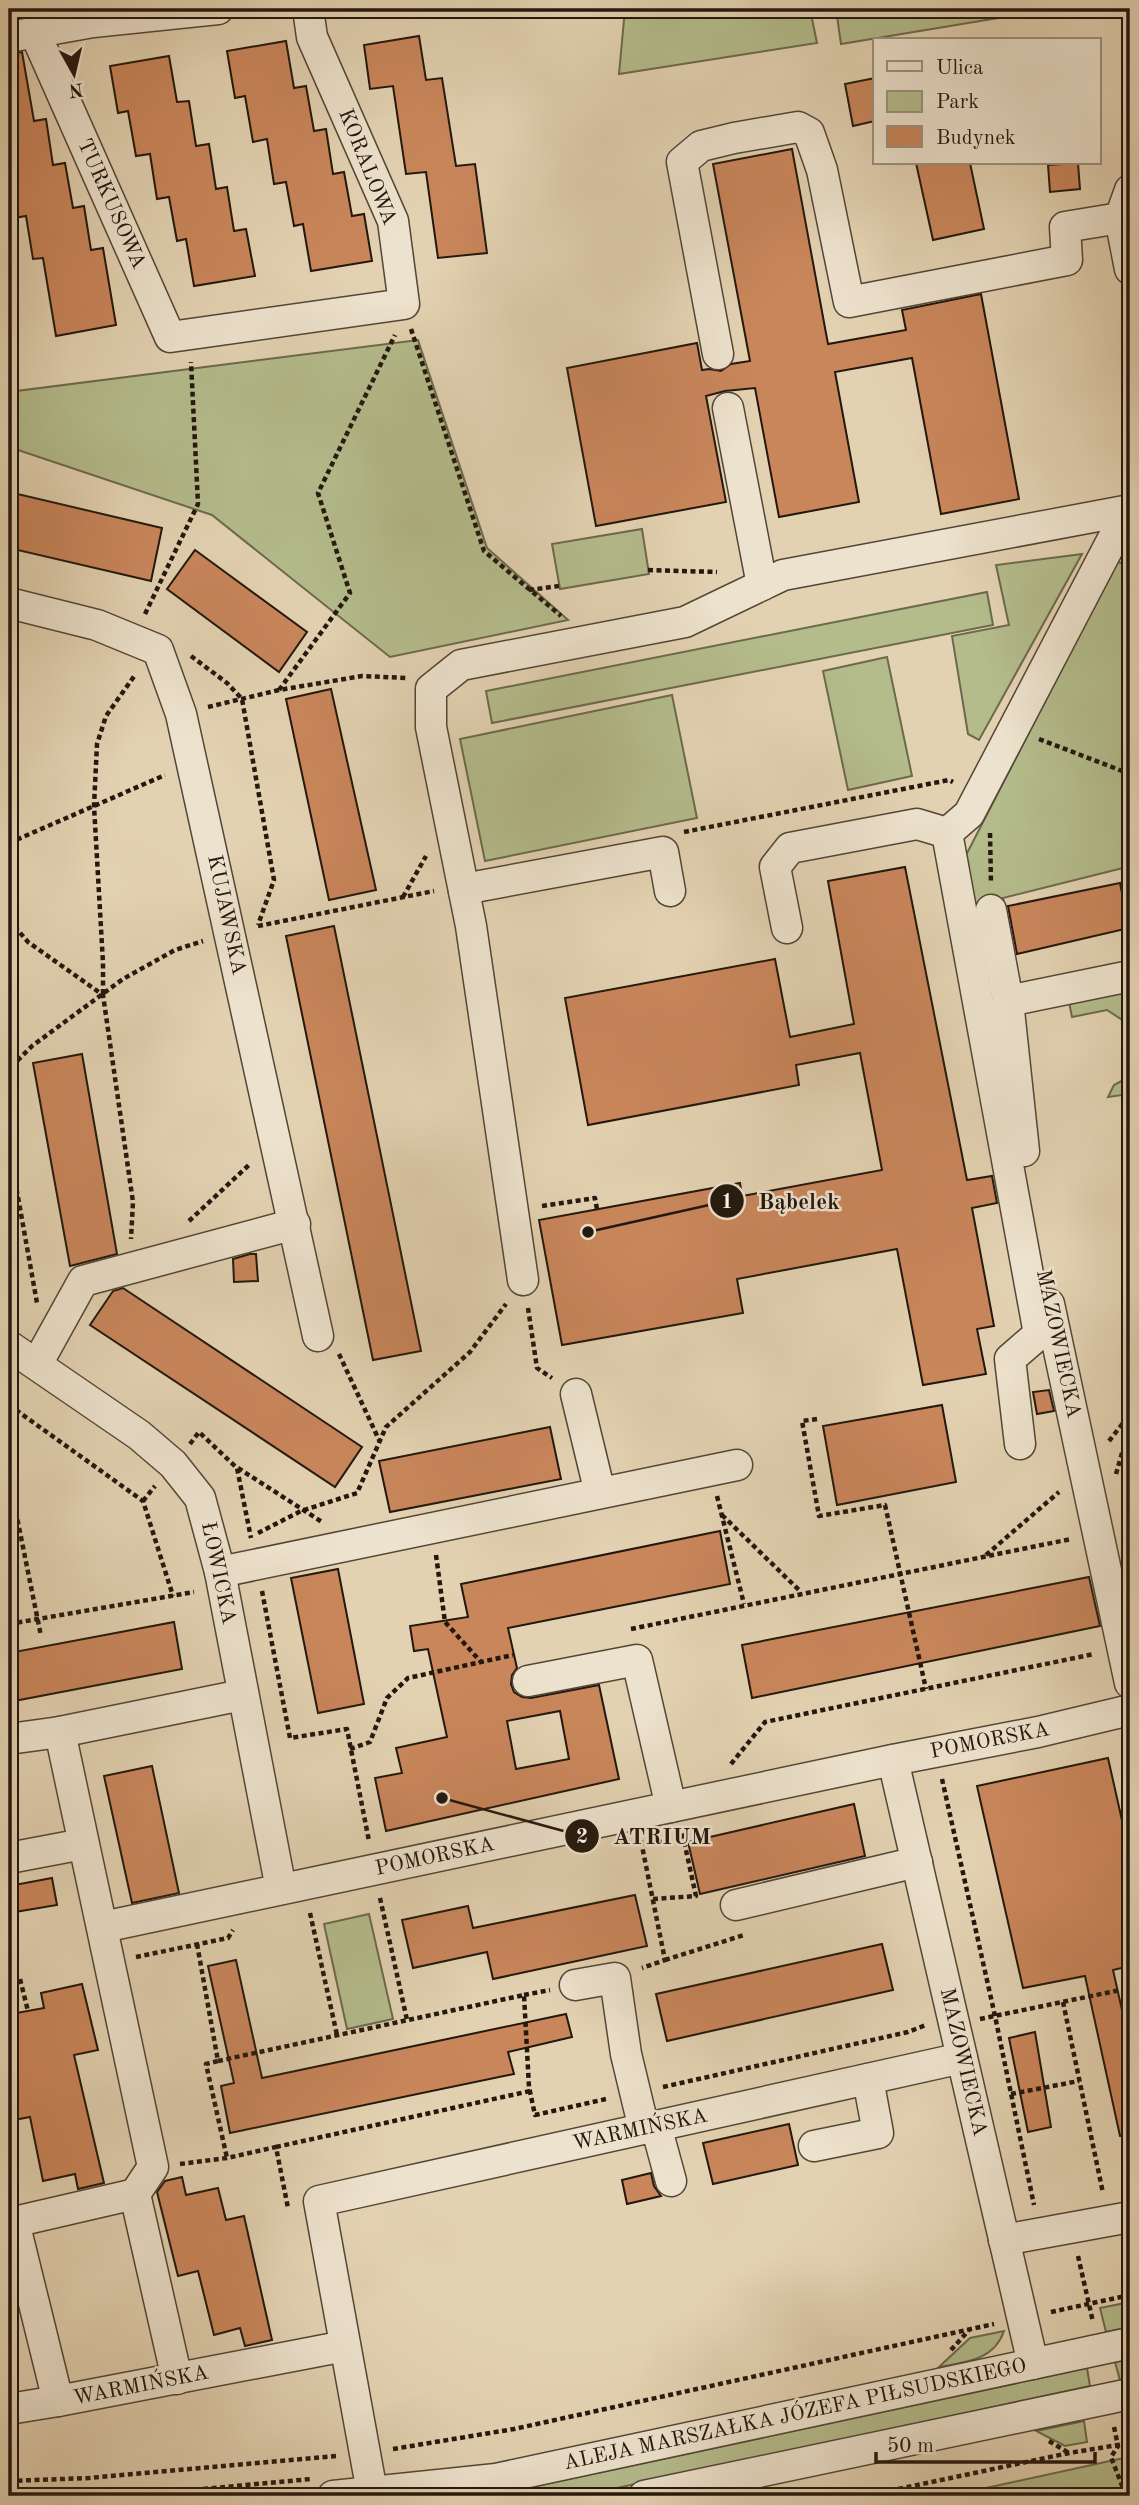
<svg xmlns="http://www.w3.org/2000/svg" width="1139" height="2505" font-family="'Old Standard TT',serif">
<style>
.green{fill:#b4bc8c;stroke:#6c6a4d;stroke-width:2}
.building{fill:#c9865b;stroke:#23170e;stroke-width:2;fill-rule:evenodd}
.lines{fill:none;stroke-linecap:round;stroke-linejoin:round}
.minor-casing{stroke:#534637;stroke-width:33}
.path{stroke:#23170e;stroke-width:4.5;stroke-dasharray:5 3.5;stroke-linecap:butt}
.minor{stroke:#ede2cd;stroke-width:30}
.labels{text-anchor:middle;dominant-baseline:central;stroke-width:5;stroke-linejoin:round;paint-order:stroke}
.street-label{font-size:21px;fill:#23170e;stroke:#ede2cd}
.leader{fill:none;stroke:#23170e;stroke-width:2.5}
.callout-dot{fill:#23170e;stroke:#ede2cd;stroke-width:2.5}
.mark-label{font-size:21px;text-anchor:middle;font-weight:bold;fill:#fff}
.callout-label{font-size:23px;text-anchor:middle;font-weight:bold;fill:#23170e;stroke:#ede2cd;stroke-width:5;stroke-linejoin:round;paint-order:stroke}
</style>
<rect width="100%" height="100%" fill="#e3d2b2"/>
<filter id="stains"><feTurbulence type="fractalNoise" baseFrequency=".00286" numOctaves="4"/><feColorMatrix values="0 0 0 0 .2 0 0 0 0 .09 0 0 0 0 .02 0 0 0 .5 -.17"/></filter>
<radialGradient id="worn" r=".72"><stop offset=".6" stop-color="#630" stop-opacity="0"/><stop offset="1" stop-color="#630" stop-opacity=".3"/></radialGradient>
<g class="green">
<path d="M 625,9 L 810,9 L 817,43 L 619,74 Z"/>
<path d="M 836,9 L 1052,9 L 841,44 Z"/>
<path d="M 418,340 L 487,548 L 568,620 L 390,657 L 212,515 L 9,447 L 9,392 Z"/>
<path d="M 642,529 L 649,574 L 560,589 L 552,544 Z"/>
<path d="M 1082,554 L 979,740 L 968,734 L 952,636 L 1009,625 L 996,565 Z"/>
<path d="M 1117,562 L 1130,565 L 1130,897 L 1123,868 L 1003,898 L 1015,967 L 980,973 L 963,861 Z"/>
<path d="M 987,592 L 993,625 L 492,723 L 486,691 Z"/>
<path d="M 887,657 L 912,776 L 848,790 L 823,671 Z"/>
<path d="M 672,695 L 697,818 L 485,861 L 460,739 Z"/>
<path d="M 1064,977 L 1130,991 L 1130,1025 L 1107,1010 L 1072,1017 Z"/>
<path d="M 1125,1079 L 1130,1080 L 1130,1094 L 1108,1097 L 1114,1085 Z"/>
<path d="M 369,1914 L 393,2019 L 347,2029 L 324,1924 Z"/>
<path d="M 1130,2302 L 1130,2327 L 1106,2332 L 1100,2308 Z"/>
<path d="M 1004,2331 C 994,2360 967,2362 939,2367 L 970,2338 Z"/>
<path d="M 1130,2359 L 1130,2378 L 1120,2380 L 1115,2362 Z"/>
<path d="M 1087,2368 L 1090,2386 L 580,2496 L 481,2496 L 499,2494 Z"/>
<path d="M 1084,2421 L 1087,2442 L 1065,2446 L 1036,2431 Z"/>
<path d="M 1130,2457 L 1130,2496 L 949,2496 L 1119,2459 Z"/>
</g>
<g class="building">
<path d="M 419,36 L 426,80 L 442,78 L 456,166 L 475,164 L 487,253 L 438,258 L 426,172 L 406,174 L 393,86 L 370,89 L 364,45 Z"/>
<path d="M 286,41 L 294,88 L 306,86 L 314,131 L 326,129 L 333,174 L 344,172 L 352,216 L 364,214 L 372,261 L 311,271 L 303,224 L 294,226 L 286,182 L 274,184 L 267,139 L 253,142 L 245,96 L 235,98 L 227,51 Z"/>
<path d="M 22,52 L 34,121 L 46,119 L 53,165 L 65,163 L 73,208 L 84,206 L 91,250 L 103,248 L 116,325 L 56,336 L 43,258 L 33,259 L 26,216 L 14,218 L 9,187 L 9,54 Z"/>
<path d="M 169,56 L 177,102 L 189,101 L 196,146 L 209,144 L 216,189 L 227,187 L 234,231 L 246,229 L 255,276 L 194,286 L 186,239 L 177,241 L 169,197 L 157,199 L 150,154 L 136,156 L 128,111 L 118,113 L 110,66 Z"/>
<path d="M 875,78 L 875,121 L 853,126 L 845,84 Z"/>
<path d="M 792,149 L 828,344 L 906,330 L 902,310 L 981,294 L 1019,499 L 941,514 L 912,358 L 835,372 L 859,502 L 779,517 L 755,388 L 725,391 L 706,396 L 726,502 L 596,526 L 567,368 L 697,343 L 702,370 L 709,369 L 721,371 L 731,364 L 750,361 L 713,164 Z"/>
<path d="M 916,163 L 970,163 L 984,229 L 933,240 Z"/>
<path d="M 1078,163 L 1080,189 L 1050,192 L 1048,165 Z"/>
<path d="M 9,492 L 162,528 L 151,581 L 9,548 Z"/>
<path d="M 195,550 L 307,632 L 279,672 L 167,589 Z"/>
<path d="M 331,689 L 376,890 L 329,900 L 286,699 Z"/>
<path d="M 905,867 L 967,1180 L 992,1176 L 997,1203 L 972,1208 L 994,1326 L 977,1329 L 986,1374 L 923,1385 L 897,1249 L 737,1279 L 743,1313 L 562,1345 L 539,1220 L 740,1183 L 742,1196 L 882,1170 L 860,1053 L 796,1065 L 799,1085 L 588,1125 L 565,998 L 775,959 L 790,1037 L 854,1024 L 828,881 Z"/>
<path d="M 1120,883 L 1129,928 L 1017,954 L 1008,906 Z"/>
<path d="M 334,926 L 421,1351 L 373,1360 L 286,936 Z"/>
<path d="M 82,1054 L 117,1254 L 70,1266 L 33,1063 Z"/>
<path d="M 250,1254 L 256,1254 L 258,1281 L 234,1282 L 233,1259 Z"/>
<path d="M 123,1288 L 362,1447 L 335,1487 L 90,1325 L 113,1291 Z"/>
<path d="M 1049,1390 L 1054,1411 L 1037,1414 L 1033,1392 Z"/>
<path d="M 942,1405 L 956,1482 L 837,1505 L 823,1426 Z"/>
<path d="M 550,1427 L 561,1479 L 390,1512 L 379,1461 Z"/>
<path d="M 720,1531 L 730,1584 L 508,1628 L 517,1668 L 512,1675 L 511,1684 L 514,1692 L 522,1697 L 531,1698 L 599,1685 L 619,1779 L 386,1831 L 375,1778 L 402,1773 L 396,1748 L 447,1737 L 428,1649 L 414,1651 L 410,1626 L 468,1617 L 461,1584 ZM 560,1711 L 569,1759 L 516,1769 L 507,1721 Z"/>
<path d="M 338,1569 L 364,1704 L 318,1713 L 291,1578 Z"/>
<path d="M 1089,1577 L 1100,1626 L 752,1698 L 742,1645 Z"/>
<path d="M 174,1622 L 182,1669 L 9,1702 L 9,1653 Z"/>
<path d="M 1108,1758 L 1130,1856 L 1130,1966 L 1113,1970 L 1124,2019 L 1130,2017 L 1130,2135 L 1120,2136 L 1085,1976 L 1023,1988 L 977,1786 Z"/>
<path d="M 152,1766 L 179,1893 L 132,1903 L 104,1776 Z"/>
<path d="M 854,1804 L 865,1856 L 700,1894 L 688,1842 Z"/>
<path d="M 52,1878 L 57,1905 L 9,1913 L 9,1886 Z"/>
<path d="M 635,1895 L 647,1946 L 493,1979 L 487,1952 L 413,1968 L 402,1920 L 468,1906 L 473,1928 Z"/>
<path d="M 882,1944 L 893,1990 L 667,2041 L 656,1994 Z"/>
<path d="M 236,1960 L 262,2078 L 566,2014 L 572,2037 L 508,2052 L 514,2074 L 230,2133 L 221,2086 L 234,2083 L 208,1966 Z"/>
<path d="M 82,1984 L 98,2050 L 74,2055 L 104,2183 L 78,2189 L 75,2174 L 43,2181 L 30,2117 L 9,2121 L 9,2042 L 17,2040 L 11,2014 L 44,2008 L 41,1993 Z"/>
<path d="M 1035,2032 L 1051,2127 L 1028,2132 L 1009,2038 Z"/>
<path d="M 789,2124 L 798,2165 L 713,2184 L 703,2143 Z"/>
<path d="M 651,2173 L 654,2186 L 661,2196 L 627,2204 L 622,2180 Z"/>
<path d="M 182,2177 L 186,2195 L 218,2188 L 226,2220 L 244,2216 L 272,2340 L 245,2346 L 240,2328 L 214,2335 L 198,2271 L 178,2276 L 157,2192 L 165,2181 Z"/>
</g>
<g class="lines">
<defs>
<g id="minor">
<path d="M 35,33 L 170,337 L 404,304 L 393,221 L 312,37 L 308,9"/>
<path d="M 9,37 L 93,22 L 218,9"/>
<path d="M 1130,190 L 1120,218 L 1130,269"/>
<path d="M 718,354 L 682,162 L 701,146 L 734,138 L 798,127 L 809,133 L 822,170 L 849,302 L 1067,260 L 1065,227 L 1120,218"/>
<path d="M 728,408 L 762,585"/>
<path d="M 9,603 L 97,625 L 158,650 L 181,714 L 318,1336"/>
<path d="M 464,891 L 480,886 L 663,852 L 670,891"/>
<path d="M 991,910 L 1008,1001 L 1024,1151"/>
<path d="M 787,928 L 775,867 L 790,848 L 917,824 L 947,833"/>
<path d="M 1008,1001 L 1130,976"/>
<path d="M 523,1280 L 471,926 L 431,727 L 431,689 L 461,665 L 685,622 L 783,575 L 1130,510"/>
<path d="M 1049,1304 L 1130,1683"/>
<path d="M 9,1346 L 139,1435 L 173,1464 L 200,1498 L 220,1572 L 281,1889"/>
<path d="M 37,1364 L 83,1281 L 295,1224"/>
<path d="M 576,1394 L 600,1493"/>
<path d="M 1020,1444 L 1010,1359 L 1039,1334 L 947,833 L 969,814 L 1128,510"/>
<path d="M 220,1572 L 737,1465"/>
<path d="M 528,1681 L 637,1660 L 671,1807"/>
<path d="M 60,1732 L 153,2167 L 135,2194 L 14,2222 L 58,2401 L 345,2346"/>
<path d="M 9,1739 L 60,1732 L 242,1695"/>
<path d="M 893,1760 L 1033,2364"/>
<path d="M 9,1858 L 83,1844"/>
<path d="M 736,1905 L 917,1862"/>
<path d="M 103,1927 L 893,1760 L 1038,1732 L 1130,1710"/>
<path d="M 575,1985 L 615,1978 L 626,2054 L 644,2129"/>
<path d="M 656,2126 L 671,2181"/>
<path d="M 814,2146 L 878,2133 L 868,2079"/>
<path d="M 135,2194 L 177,2379"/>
<path d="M 1004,2240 L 1130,2217"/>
<path d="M 9,2409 L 58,2401"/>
<path d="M 372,2492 L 319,2201 L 962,2058"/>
<path d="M 333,2496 L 496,2479 L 1130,2343"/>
<path d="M 644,2496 L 1130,2394"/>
</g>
</defs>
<use href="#minor" class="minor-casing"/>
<g class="path">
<path d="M 411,329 L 484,551 L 561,616"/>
<path d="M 648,570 L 717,572"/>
<path d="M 529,590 L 559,586"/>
<path d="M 145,614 L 198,504 L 191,362"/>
<path d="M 191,656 L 227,683 L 242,699 L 274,880 L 258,925"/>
<path d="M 279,690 L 350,593 L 318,493 L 395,335"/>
<path d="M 208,707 L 279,690 L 362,676 L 406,678"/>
<path d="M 1039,739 L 1130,774"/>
<path d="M 684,832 L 949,780 L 953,782"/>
<path d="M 990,833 L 991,884"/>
<path d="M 9,843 L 165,775"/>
<path d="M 403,897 L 426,856"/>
<path d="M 9,920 L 28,942 L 103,995 L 133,1202 L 131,1239"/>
<path d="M 258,926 L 434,891"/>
<path d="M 103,994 L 103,963 L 94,806 L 97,744 L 106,716 L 135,675"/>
<path d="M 9,1075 L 13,1065 L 32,1046 L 123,979 L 175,950 L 203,941"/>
<path d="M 9,1147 L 37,1303"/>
<path d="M 542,1206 L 595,1198 L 597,1209"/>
<path d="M 189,1221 L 251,1163"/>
<path d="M 528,1308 L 537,1368 L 552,1378"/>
<path d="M 339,1354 L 380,1442"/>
<path d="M 9,1405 L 143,1501 L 173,1596"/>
<path d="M 817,1419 L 802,1421 L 819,1516 L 885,1505 L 926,1689"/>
<path d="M 1109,1441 L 1130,1414"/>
<path d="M 190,1444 L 199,1432 L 237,1468 L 251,1538"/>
<path d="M 238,1468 L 322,1522"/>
<path d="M 1116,1474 L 1130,1425"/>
<path d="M 9,1478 L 41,1636"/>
<path d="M 717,1496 L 744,1604"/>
<path d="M 143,1501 L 155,1486"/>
<path d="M 722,1515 L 801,1592"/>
<path d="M 258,1533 L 301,1511 L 357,1493 L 386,1427 L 470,1352 L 506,1304"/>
<path d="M 436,1555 L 445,1622 L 481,1662"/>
<path d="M 986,1555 L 1059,1492"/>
<path d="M 262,1591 L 290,1738 L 347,1729 L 369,1841"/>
<path d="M 9,1624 L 194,1592"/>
<path d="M 631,1629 L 1071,1539"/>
<path d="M 350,1749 L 370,1742 L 387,1698 L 408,1678 L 513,1655"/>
<path d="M 731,1764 L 765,1722 L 1094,1654"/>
<path d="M 942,1779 L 995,2016 L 1034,2205"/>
<path d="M 641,1841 L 665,1960 L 642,1968"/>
<path d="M 380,1898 L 407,2020"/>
<path d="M 653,1899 L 696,1896 L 682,1832"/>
<path d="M 310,1913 L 337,2035"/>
<path d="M 197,1944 L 218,2061 L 206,2064 L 227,2158"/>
<path d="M 136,1957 L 228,1938 L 233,1930"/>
<path d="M 665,1960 L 744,1935"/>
<path d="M 20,1979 L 28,2011"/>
<path d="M 524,1995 L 550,1990"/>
<path d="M 1063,2002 L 1103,2193"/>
<path d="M 980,2019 L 1130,1988"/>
<path d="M 218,2061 L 524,1995 L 529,2087 L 535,2115 L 606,2099"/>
<path d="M 663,2087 L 908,2032 L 926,2025"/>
<path d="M 1011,2094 L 1079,2081"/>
<path d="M 276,2147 L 530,2091"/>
<path d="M 180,2164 L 227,2158 L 276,2147 L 288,2208"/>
<path d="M 1078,2256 L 1093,2322"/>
<path d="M 1051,2312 L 1130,2295"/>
<path d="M 951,2350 L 969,2330"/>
<path d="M 1114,2427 L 1118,2446 L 1111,2457 L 1126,2496"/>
<path d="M 1049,2441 L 1069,2453"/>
<path d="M 393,2449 L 514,2429 L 994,2324"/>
<path d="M 9,2481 L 89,2478 L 336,2456"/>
<path d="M 127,2496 L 311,2479"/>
<path d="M 865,2496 L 1069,2453 L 1130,2443"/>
</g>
<use href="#minor" class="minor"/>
</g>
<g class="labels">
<g class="street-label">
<text transform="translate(367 167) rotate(68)">KORALOWA</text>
<text transform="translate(111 204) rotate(66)">TURKUSOWA</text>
<text transform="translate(226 915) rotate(78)">KUJAWSKA</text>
<text transform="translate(1058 1344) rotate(78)">MAZOWIECKA</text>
<text transform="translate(218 1573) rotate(78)">ŁOWICKA</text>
<text transform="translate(990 1741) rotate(-11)">POMORSKA</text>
<text transform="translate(435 1857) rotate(-12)">POMORSKA</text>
<text transform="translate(963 2062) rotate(77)">MAZOWIECKA</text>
<text transform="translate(640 2130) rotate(-12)">WARMIŃSKA</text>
<text transform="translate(141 2386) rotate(-11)">WARMIŃSKA</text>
<text transform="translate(795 2415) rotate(-12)">ALEJA MARSZAŁKA JÓZEFA PIŁSUDSKIEGO</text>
</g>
</g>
<path class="leader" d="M588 1232L727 1201M442 1798L582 1836"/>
<g class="callout-dot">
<circle cx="588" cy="1232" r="7"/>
<circle cx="442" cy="1798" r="7"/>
<circle cx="727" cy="1201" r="18"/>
<circle cx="582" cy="1836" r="18"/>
</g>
<g class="mark-label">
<text x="727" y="1208">1</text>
<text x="582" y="1843">2</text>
</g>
<g class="callout-label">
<text x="799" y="1209">Bąbelek</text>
<text x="662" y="1844">ATRIUM</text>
</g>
<rect width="1139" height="2505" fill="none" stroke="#e3d2b2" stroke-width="35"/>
<rect x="10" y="10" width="1118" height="2484" fill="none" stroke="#23170e" stroke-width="3.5"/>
<rect x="18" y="18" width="1104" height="2470" fill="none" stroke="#23170e" stroke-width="2"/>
<rect x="873" y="38" width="228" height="126" fill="#ede2cd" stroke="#9c9181" stroke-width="2"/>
<rect x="887" y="61" width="35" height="10" fill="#ede2cd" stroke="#9c9181" stroke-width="2"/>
<text x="936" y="74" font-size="21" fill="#23170e">Ulica</text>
<rect x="887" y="91" width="35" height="21" fill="#b4bc8c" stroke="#9c9181" stroke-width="2"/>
<text x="936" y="108" font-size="21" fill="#23170e">Park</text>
<rect x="887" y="126" width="35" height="21" fill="#c9865b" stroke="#9c9181" stroke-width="2"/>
<text x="936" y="144" font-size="21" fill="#23170e">Budynek</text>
<g transform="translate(74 74) rotate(172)" stroke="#ede2cd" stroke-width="5" paint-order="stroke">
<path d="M0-5L12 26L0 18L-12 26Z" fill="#23170e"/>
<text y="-10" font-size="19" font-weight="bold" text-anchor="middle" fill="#23170e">N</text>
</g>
<path d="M876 2452v10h219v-10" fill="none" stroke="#23170e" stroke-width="3.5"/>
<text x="887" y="2452" font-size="21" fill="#23170e" stroke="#ede2cd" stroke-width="5" paint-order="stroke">50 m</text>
<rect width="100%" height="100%" filter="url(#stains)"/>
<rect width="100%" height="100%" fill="url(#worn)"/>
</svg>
